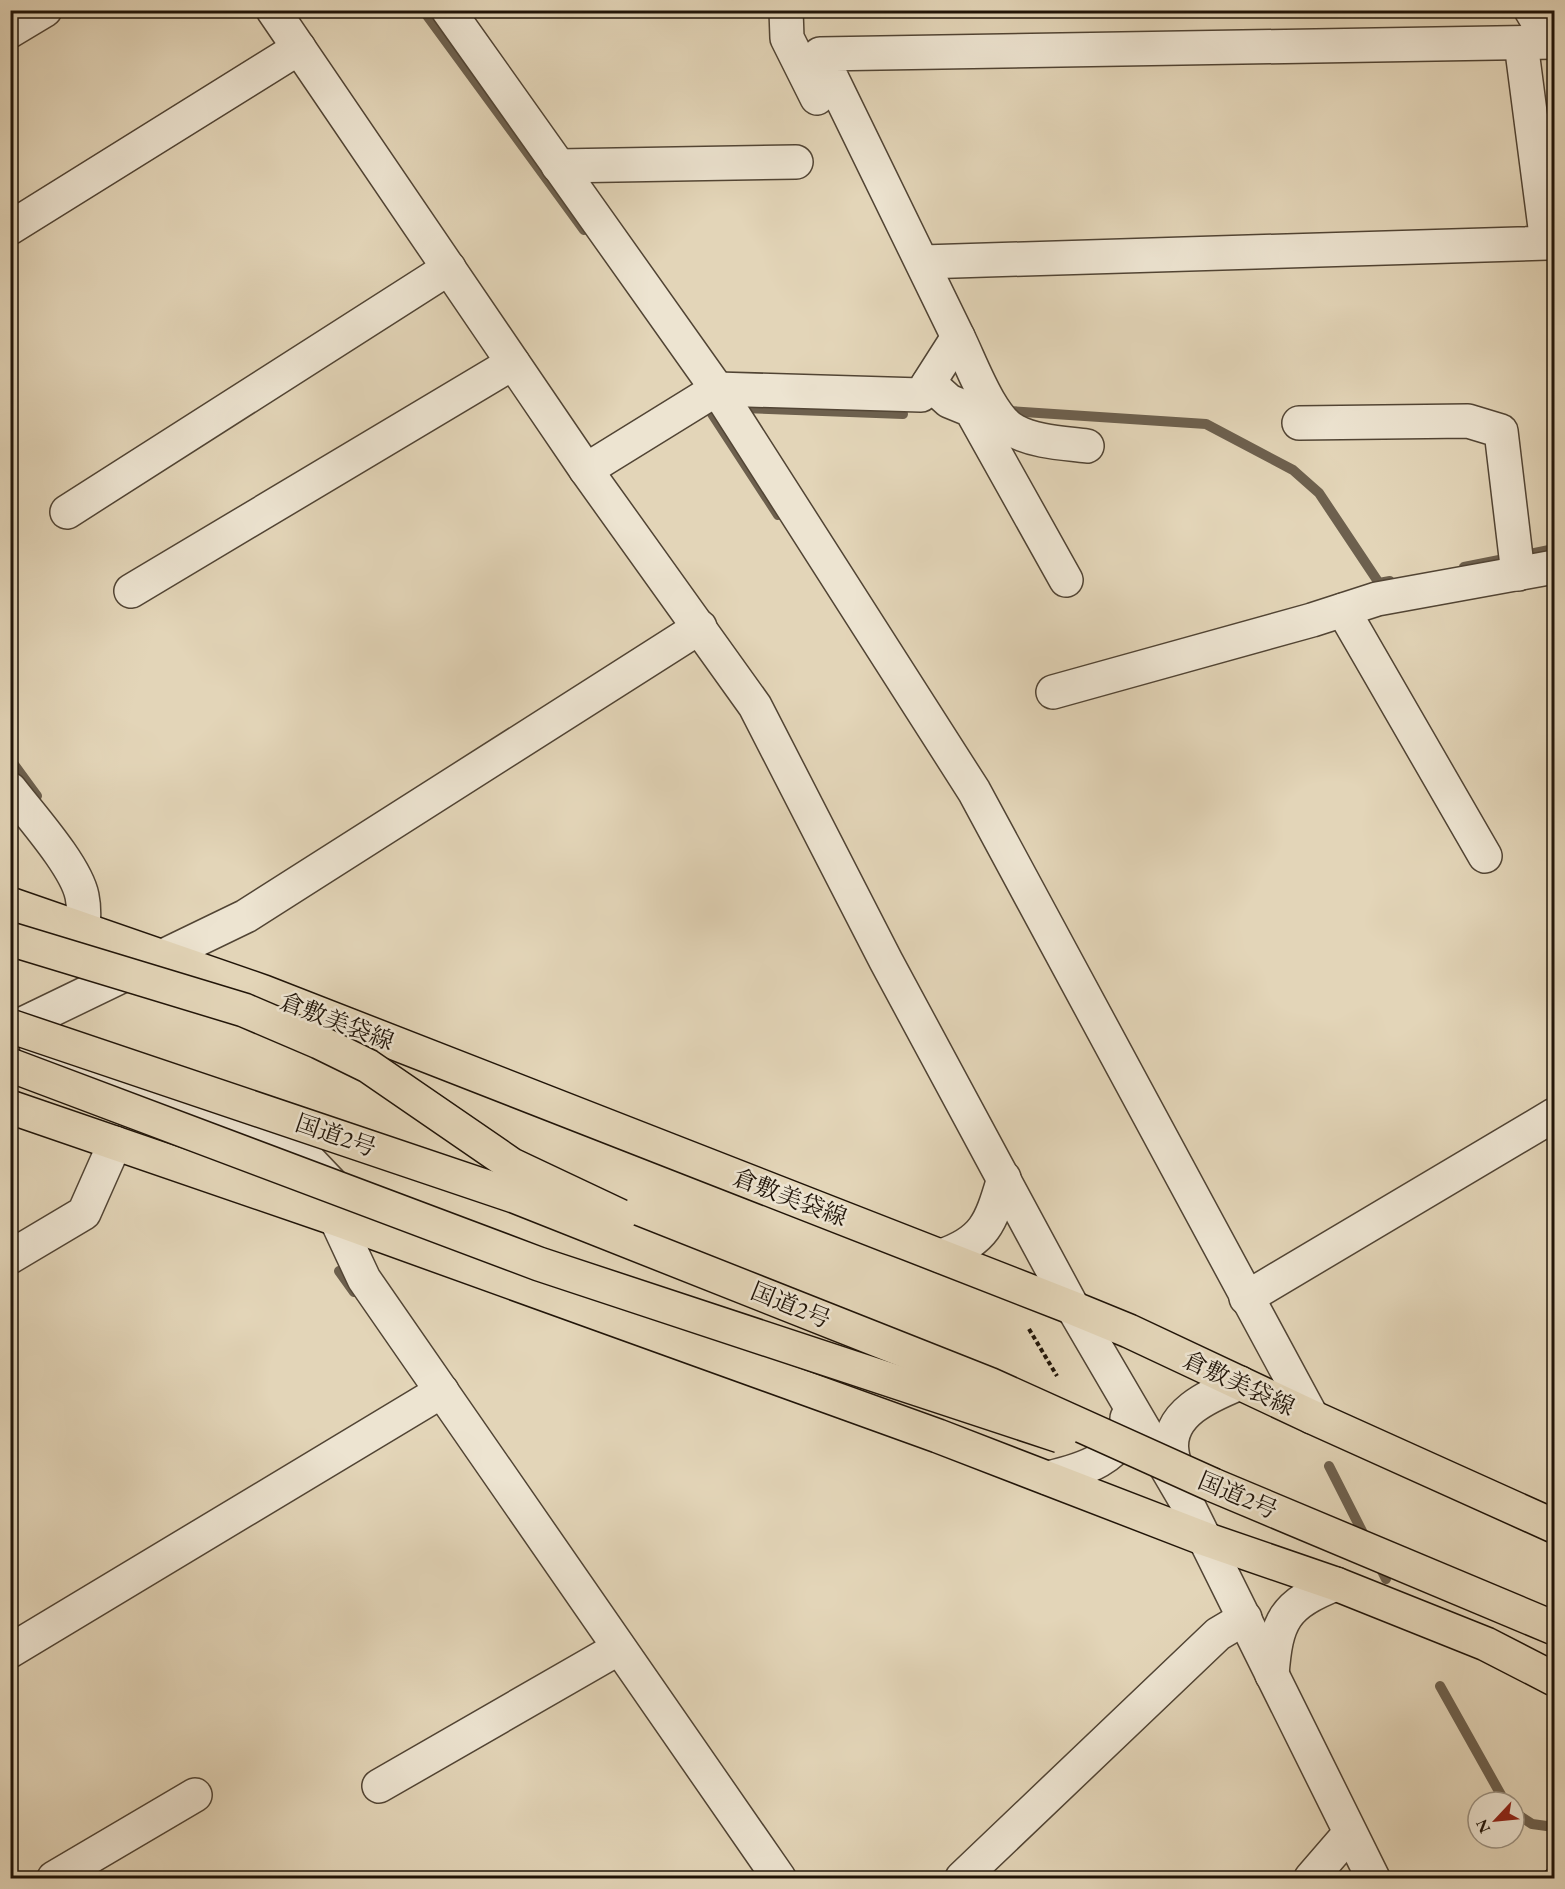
<svg xmlns="http://www.w3.org/2000/svg" width="1565" height="1889" font-family="'EB Garamond','Noto Serif JP',serif">
<style>
.lines{fill:none;stroke-linecap:round;stroke-linejoin:round}
.stream{stroke:#6d604e;stroke-width:10}
.minor-casing{stroke:#514434;stroke-width:36}
.major-casing{stroke:#201408;stroke-width:36}
.highway-casing{stroke:#201408;stroke-width:36}
.path{stroke:#201408;stroke-width:4;stroke-dasharray:4.5 3;stroke-linecap:butt}
.minor{stroke:#ede4d1;stroke-width:33}
.major{stroke:#e3d5b8;stroke-width:33}
.highway{stroke:#e3d5b8;stroke-width:33}
.highway-bridge-casing{stroke:#201408;stroke-width:36;stroke-linecap:butt}
.highway-bridge{stroke:#e3d5b8;stroke-width:33}
.labels{text-anchor:middle;dominant-baseline:central;stroke-width:5;stroke-linejoin:round;paint-order:stroke}
.street-label{font-size:24px;fill:#201408;stroke:#ede4d1}
</style>
<rect width="100%" height="100%" fill="#e3d5b8"/>
<filter id="stains"><feTurbulence type="fractalNoise" baseFrequency=".00333" numOctaves="4"/><feColorMatrix values="0 0 0 0 .2 0 0 0 0 .09 0 0 0 0 .02 0 0 0 .5 -.17"/></filter>
<radialGradient id="worn" r=".72"><stop offset=".6" stop-color="#630" stop-opacity="0"/><stop offset="1" stop-color="#630" stop-opacity=".3"/></radialGradient>
<g class="lines">
<g class="stream">
<path d="M 423,10 L 584,230"/>
<path d="M 703,400 L 778,515"/>
<path d="M 742,408 L 903,414"/>
<path d="M 1009,411 L 1206,424 L 1293,470 L 1319,493 L 1379,583 L 1390,581"/>
<path d="M 1464,567 L 1554,549"/>
<path d="M 10,759 L 37,796"/>
<path d="M 339,1271 L 354,1292"/>
<path d="M 1329,1466 L 1367,1541"/>
<path d="M 1378,1563 L 1386,1579"/>
<path d="M 1440,1686 L 1505,1802"/>
<path d="M 1514,1812 L 1532,1824 L 1554,1827"/>
</g>
<defs>
<g id="minor">
<path d="M 273,10 L 586,470 L 755,706 L 886,961 L 1073,1308 L 1187,1503 L 1373,1878"/>
<path d="M 448,10 L 717,389 L 974,791 L 1312,1417"/>
<path d="M 786,10 L 787,38 L 817,98"/>
<path d="M 1531,10 L 1550,42"/>
<path d="M 10,31 L 45,10"/>
<path d="M 558,166 L 796,162"/>
<path d="M 10,228 L 299,48"/>
<path d="M 923,262 L 1547,243 L 1521,43"/>
<path d="M 958,337 C 971,363 990,418 1015,431 C 1035,442 1064,443 1087,446"/>
<path d="M 929,383 L 949,401 L 971,410 L 1066,580"/>
<path d="M 1299,423 L 1468,421 L 1501,431 L 1518,574"/>
<path d="M 586,470 L 717,389 L 921,395 L 958,337 L 820,54 L 1554,42"/>
<path d="M 67,512 L 449,268"/>
<path d="M 131,591 L 513,363"/>
<path d="M 1343,610 L 1485,856"/>
<path d="M 1053,692 L 1312,620 L 1377,599 L 1554,567"/>
<path d="M 10,789 C 30,815 76,866 82,896 C 86,915 82,937 79,956"/>
<path d="M 36,1018 L 34,1038 L 40,1057 L 301,1152 L 339,1192"/>
<path d="M 10,1030 L 246,916 L 700,627"/>
<path d="M 336,1219 L 364,1279 L 779,1878"/>
<path d="M 941,1256 C 986,1241 991,1221 1004,1178"/>
<path d="M 10,1257 L 84,1213 L 115,1143"/>
<path d="M 1246,1298 L 1554,1115"/>
<path d="M 1048,1478 C 1079,1471 1127,1458 1127,1418"/>
<path d="M 1180,1479 C 1177,1470 1173,1461 1172,1452 C 1166,1413 1211,1395 1240,1383"/>
<path d="M 10,1651 L 442,1391"/>
<path d="M 1272,1675 C 1276,1621 1284,1604 1336,1584"/>
<path d="M 379,1786 L 619,1648"/>
<path d="M 54,1878 L 195,1795"/>
<path d="M 962,1878 L 1218,1634 L 1245,1618"/>
<path d="M 1311,1878 L 1349,1834"/>
</g>
<g id="major">
<path d="M 10,904 L 264,992 L 1073,1308 L 1129,1331 L 1312,1417 L 1554,1526"/>
<path d="M 10,1107 L 336,1219 L 938,1436 L 1205,1539 L 1336,1584 L 1486,1644 L 1554,1679"/>
</g>
<path id="highway" d="M 1213,1485 L 1554,1628"/>
</defs>
<use href="#minor" class="minor-casing"/>
<use href="#major" class="major-casing"/>
<use href="#highway" class="highway-casing"/>
<g class="path">
<path d="M 1029,1329 L 1057,1376"/>
<path d="M 1539,1878 L 1554,1866"/>
</g>
<use href="#minor" class="minor"/>
<use href="#major" class="major"/>
<use href="#highway" class="highway"/>
<defs>
<g id="highway-bridge">
<path d="M 10,939 L 244,1010 L 319,1042 L 368,1066 L 512,1165 L 620,1216"/>
<path d="M 10,1026 L 514,1196 L 989,1384 L 1213,1485"/>
<path d="M 10,1065 L 539,1264 L 1060,1436"/>
</g>
</defs>
<use href="#highway-bridge" class="highway-bridge-casing"/>
<use href="#highway-bridge" class="highway-bridge"/>
</g>
<g class="labels">
<g class="street-label">
<text transform="translate(337 1021) rotate(21)">倉敷美袋線</text>
<text transform="translate(336 1135) rotate(19)">国道2号</text>
<text transform="translate(790 1197) rotate(21)">倉敷美袋線</text>
<text transform="translate(791 1305) rotate(22)">国道2号</text>
<text transform="translate(1239 1383) rotate(25)">倉敷美袋線</text>
<text transform="translate(1238 1495) rotate(23)">国道2号</text>
</g>
</g>
<rect width="1565" height="1889" fill="none" stroke="#e3d5b8" stroke-width="36"/>
<rect x="12" y="12" width="1541" height="1865" fill="none" stroke="#201408" stroke-width="3"/>
<rect x="18" y="18" width="1529" height="1853" fill="none" stroke="#201408" stroke-width="1.5"/>
<g transform="translate(1496 1820) rotate(244)"><circle r="28" fill="#ede4d1" stroke="#9b9181" stroke-width="1.5"/>
<path d="M0-4.5L10 22L0 15L-10 22Z" fill="#8f2418"/>
<text y="-9" font-size="16" font-weight="bold" text-anchor="middle" fill="#201408">N</text>
</g>
<rect width="100%" height="100%" filter="url(#stains)"/>
<rect width="100%" height="100%" fill="url(#worn)"/>
</svg>
